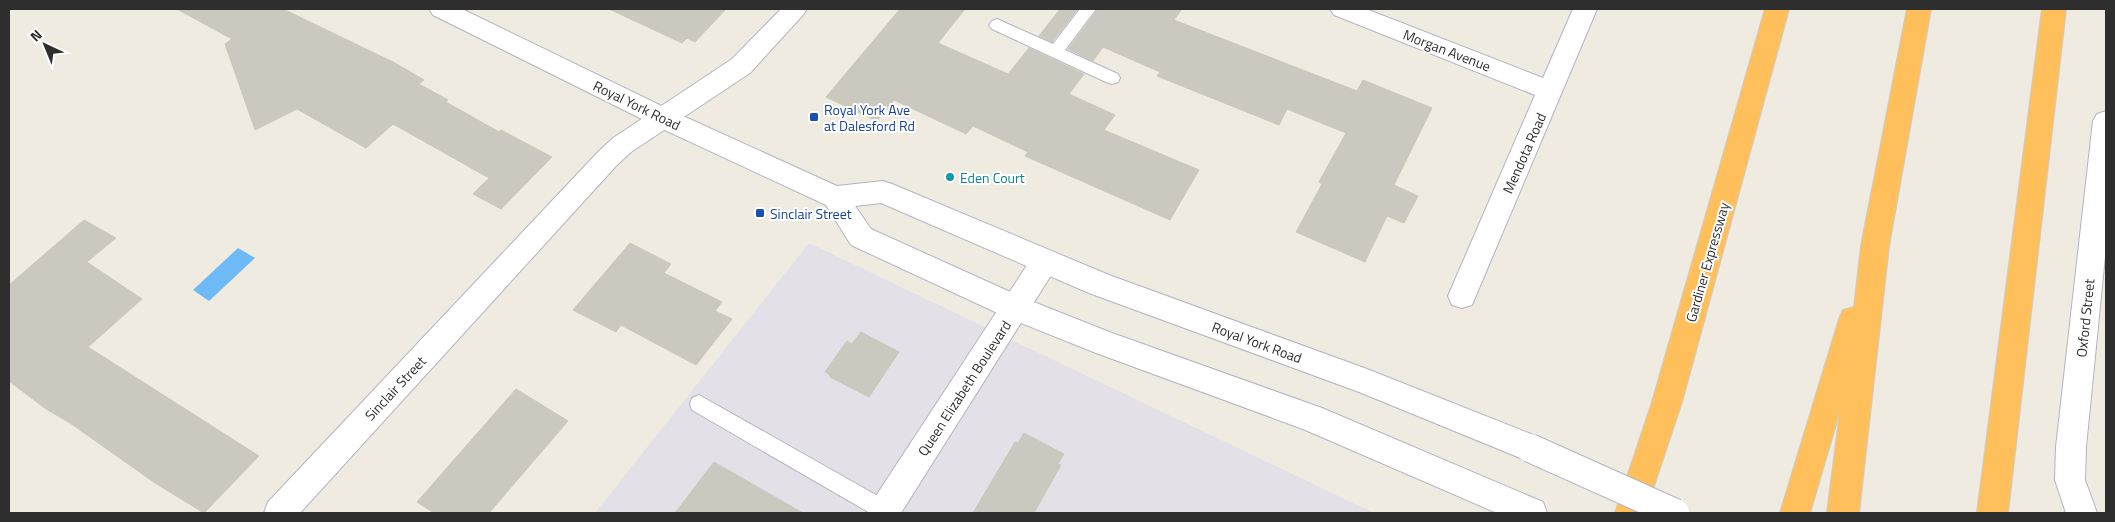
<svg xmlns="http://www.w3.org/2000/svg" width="2115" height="522" font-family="'Titillium Web',sans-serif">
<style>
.industrial{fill:#e4e0e8}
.water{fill:#6dbaf7}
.building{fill:#cbc8bf;stroke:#ccc8b8}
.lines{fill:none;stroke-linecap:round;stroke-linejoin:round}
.lane-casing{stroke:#b3b4c2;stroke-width:2}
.street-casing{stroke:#b3b4c2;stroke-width:2}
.secondary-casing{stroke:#b3b4c2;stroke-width:2}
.highway-casing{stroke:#cdcdcd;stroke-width:2}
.lane{fill:#fff;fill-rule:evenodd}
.street{fill:#fff;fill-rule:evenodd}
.secondary{fill:#fff;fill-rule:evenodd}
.highway{fill:#ffbf5b;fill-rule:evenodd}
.secondary-bridge-casing{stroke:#b3b4c2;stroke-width:30;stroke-linecap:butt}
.secondary-bridge{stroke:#fff;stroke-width:28}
.transit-dot{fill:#1a4fb4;stroke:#fff;stroke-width:2}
.culture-dot{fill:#0f9aa8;stroke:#fff;stroke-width:2}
.labels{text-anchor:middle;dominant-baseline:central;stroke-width:4;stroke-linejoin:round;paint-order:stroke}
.street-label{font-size:14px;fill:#2e2e2e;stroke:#fff}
.transit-label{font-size:14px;fill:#164399;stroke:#fff;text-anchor:start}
.culture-label{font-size:14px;fill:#0d838f;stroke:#fff;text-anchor:start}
</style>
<rect width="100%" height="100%" fill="#f0ebe0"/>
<path class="industrial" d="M 809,243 L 1374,513 L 595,513 Z"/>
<path class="water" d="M 238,248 L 255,258 L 209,301 L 193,290 Z"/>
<g class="building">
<path d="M 177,9 L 283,9 L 395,63 L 424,80 L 419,84 L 448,100 L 446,102 L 499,132 L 501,130 L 552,157 L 501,209 L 473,194 L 489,178 L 393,124 L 366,148 L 297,109 L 255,130 L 225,44 L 232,39 Z"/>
<path d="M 609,9 L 726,9 L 695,42 L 687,38 L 682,43 Z"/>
<path d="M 900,9 L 965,9 L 938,43 L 1008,74 L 1029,48 L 1084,74 L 1069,94 L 1115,115 L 1104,130 L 1199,170 L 1170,220 L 1025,156 L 1028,152 L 973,126 L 966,134 L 894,100 L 877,121 L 826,97 Z"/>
<path d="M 1060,9 L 1078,9 L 1052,42 L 1039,36 Z"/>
<path d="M 1098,9 L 1182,9 L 1174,20 L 1357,91 L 1363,80 L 1432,108 L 1394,185 L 1418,196 L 1404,223 L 1387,216 L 1365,262 L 1296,232 L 1322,184 L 1319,182 L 1346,133 L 1287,109 L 1279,125 L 1157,76 L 1160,72 L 1103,47 L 1093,61 L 1068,49 Z"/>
<path d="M 84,220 L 116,238 L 87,262 L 142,299 L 88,347 L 259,456 L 204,513 L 155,483 L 70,423 L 46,409 L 9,381 L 9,285 Z"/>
<path d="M 630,243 L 671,264 L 664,273 L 722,302 L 715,311 L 732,319 L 696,365 L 621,325 L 616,332 L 573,310 Z"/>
<path d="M 861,332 L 899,352 L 869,397 L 830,377 L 830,375 L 825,372 L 847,341 L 852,344 Z"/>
<path d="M 516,389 L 568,421 L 489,513 L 434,513 L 417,502 Z"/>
<path d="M 1024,433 L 1064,454 L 1058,464 L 1061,465 L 1034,513 L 973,513 L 1015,442 L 1018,443 Z"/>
<path d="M 714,462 L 803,513 L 675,513 Z"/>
</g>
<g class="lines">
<defs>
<g id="lane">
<path d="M 1080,9 L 1096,9 L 1065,50 L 1118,74 L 1120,78 L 1118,82 L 1112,84 L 1106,82 L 992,29 L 989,25 L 992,21 L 997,19 L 1053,44 Z"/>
<path d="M 699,395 L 892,504 L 894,513 L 870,513 L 692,410 L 690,404 L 692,398 Z"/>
</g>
<g id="street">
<path d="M 781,9 L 807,9 L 803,15 L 750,73 L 631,152 L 616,166 L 300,513 L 264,513 L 268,502 L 598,152 L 613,138 L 732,59 Z"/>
<path d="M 1330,9 L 1366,9 L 1543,78 L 1573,9 L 1597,9 L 1472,305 L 1462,308 L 1452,305 L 1448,296 L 1535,95 L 1334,15 Z"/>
<path d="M 2106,111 L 2106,246 L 2086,447 L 2085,480 L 2097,513 L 2066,513 L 2055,480 L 2056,447 L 2093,121 L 2097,114 Z"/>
<path d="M 1045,249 L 1055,253 L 1059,261 L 1055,269 L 901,513 L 868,513 L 872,502 L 1035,253 Z"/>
</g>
<path id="secondary" d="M 429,9 L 462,9 L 672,111 L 837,186 L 883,181 L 892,184 L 1109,275 L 1367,369 L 1541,438 L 1545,448 L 1541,458 L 1530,462 L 1359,392 L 1089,293 L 881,203 L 855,206 L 871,229 L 1026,299 L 1112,333 L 1322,408 L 1543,502 L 1547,513 L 1497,513 L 1303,429 L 1096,353 L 1006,317 L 851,245 L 826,205 L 654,125 L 433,15 Z"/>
<g id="highway">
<path d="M 1765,9 L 1789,9 L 1682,402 L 1645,513 L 1615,513 L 1652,402 Z"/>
<path d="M 1907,9 L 1931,9 L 1889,246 L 1859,513 L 1827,513 L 1840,411 L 1810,513 L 1780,513 L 1839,319 L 1843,310 L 1854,307 L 1861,246 Z"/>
<path d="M 2042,9 L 2066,9 L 2008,513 L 1977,513 Z"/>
</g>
</defs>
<use href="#lane" class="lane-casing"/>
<use href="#street" class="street-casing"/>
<use href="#secondary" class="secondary-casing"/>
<use href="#highway" class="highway-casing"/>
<use href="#lane" class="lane"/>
<use href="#street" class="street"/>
<use href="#secondary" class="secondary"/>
<use href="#highway" class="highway"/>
<defs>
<path id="secondary-bridge" d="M 1530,448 L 1675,513"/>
</defs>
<use href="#secondary-bridge" class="secondary-bridge-casing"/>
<use href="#secondary-bridge" class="secondary-bridge"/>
</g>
<g class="transit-dot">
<rect x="809" y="112" width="10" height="10" rx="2.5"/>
<rect x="755" y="208" width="10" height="10" rx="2.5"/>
</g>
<circle class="culture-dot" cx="950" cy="177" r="5"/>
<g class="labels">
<g class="street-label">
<text transform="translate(1447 50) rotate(21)">Morgan Avenue</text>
<text transform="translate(637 105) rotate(26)">Royal York Road</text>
<text transform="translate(1524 153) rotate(-66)">Mendota Road</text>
<text transform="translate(1707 262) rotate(-74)">Gardiner Expressway</text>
<text transform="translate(2085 318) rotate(-84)">Oxford Street</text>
<text transform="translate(1257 342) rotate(20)">Royal York Road</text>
<text transform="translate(395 388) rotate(-47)">Sinclair Street</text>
<text transform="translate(964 388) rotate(-57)">Queen Elizabeth Boulevard</text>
</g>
<g class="transit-label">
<text x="824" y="109">Royal York Ave<tspan x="824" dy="16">at Dalesford Rd</tspan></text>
<text x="770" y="213">Sinclair Street</text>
</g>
<g class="culture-label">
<text x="960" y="177">Eden Court</text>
</g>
</g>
<rect width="2115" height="522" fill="none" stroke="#2e2e2e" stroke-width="20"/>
<g transform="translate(45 45) rotate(316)" stroke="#ffffff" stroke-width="4" paint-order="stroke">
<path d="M0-4L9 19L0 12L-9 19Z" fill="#2e2e2e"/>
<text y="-8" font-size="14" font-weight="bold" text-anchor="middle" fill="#2e2e2e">N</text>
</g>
</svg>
